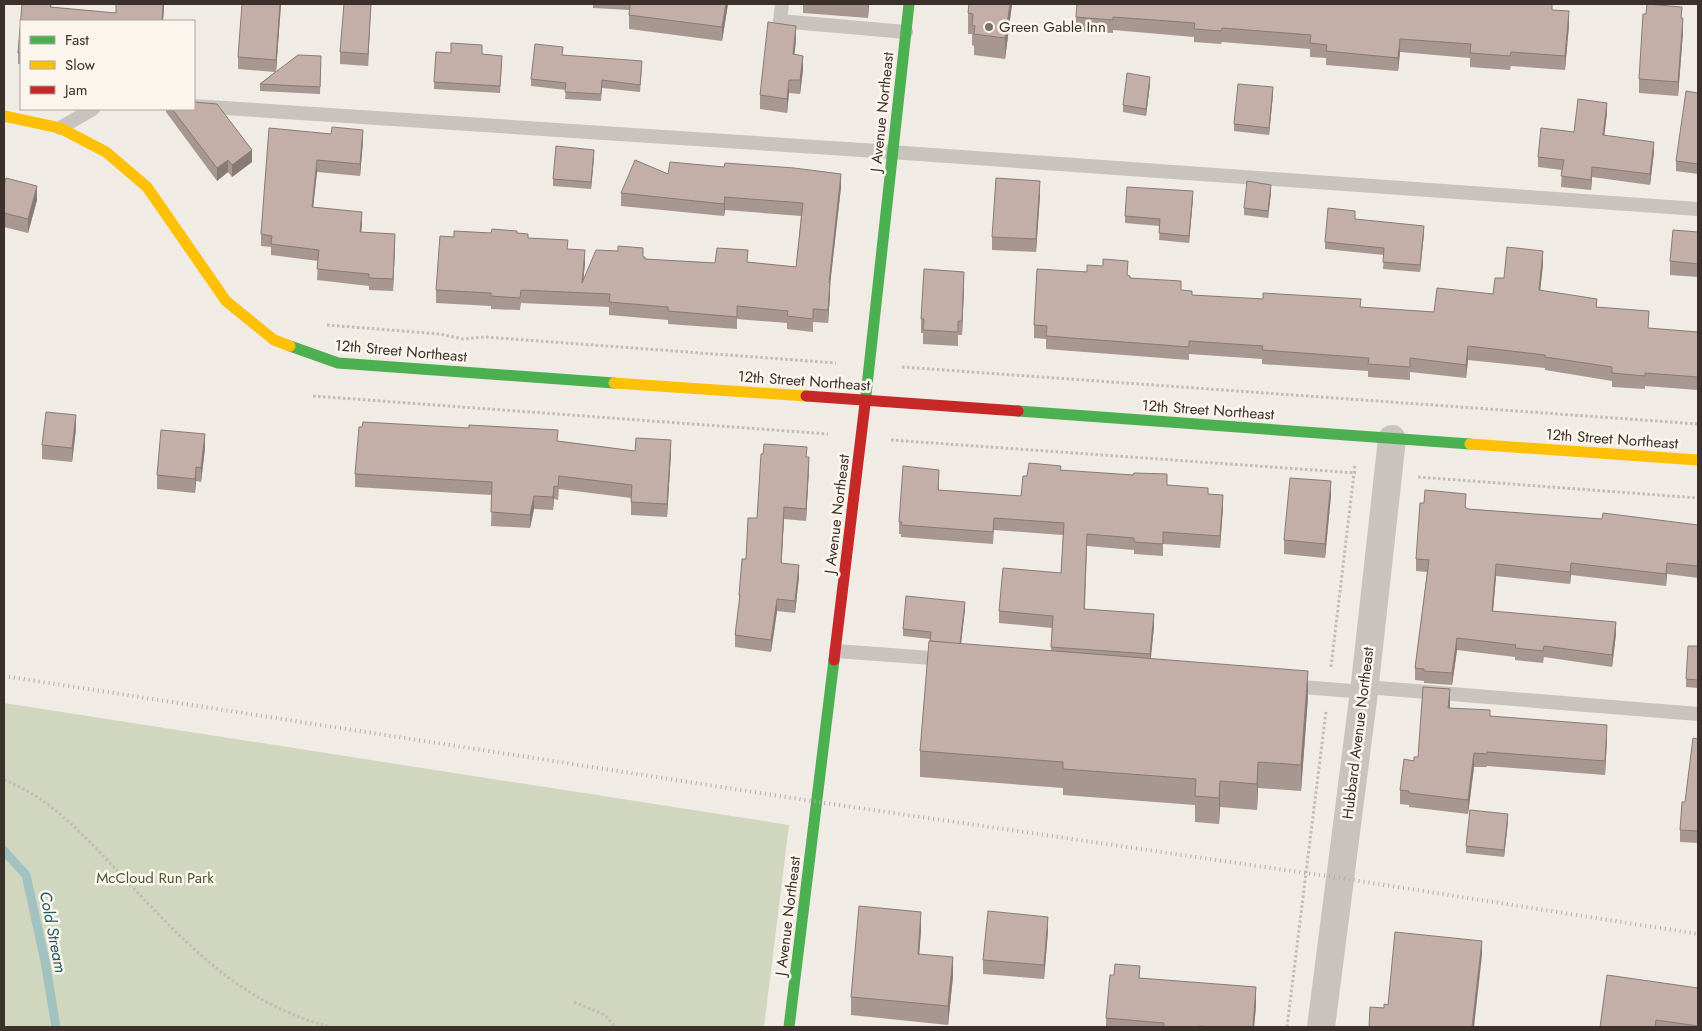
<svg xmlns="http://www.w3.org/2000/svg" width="1702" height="1031" font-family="Jost,sans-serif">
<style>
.green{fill:#d1d6bf}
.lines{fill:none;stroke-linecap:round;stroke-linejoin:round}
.stream{stroke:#a1c2c1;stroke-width:9}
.path{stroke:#c2bbb6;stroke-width:3;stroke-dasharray:2.5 2.5;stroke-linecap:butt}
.lane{stroke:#c9c3be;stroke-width:14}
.street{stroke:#c9c3be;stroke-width:28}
.fast{stroke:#4caf50;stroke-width:11}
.slow{stroke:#ffc107;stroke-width:11}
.jam{stroke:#c62828;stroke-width:11}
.rail{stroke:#b1aca8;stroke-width:4;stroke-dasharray:1 4;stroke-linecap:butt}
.wall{fill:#a89690}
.shaded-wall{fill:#887a75}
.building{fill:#c3afa7;stroke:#887a75}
.poi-dot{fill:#7a716c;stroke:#fbf5ee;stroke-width:2}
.labels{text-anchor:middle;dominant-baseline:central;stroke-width:5;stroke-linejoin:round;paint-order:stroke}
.poi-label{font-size:15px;fill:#3b302b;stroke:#fbf5ee;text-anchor:start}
.street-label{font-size:15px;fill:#3b302b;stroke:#fbf5ee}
.park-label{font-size:15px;fill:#4a5a2e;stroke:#fbf5ee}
.water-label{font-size:16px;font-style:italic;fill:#1f5a5e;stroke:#fbf5ee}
</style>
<rect width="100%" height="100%" fill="#f0ebe5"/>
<path class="green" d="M 4,703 L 789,825 L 764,1027 L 4,1027 Z"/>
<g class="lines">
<path class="stream" d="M 4,851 L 26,875 L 45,961 L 56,1027"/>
<g class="path">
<path d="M 327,325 L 440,334 L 463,339 L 485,337 L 836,363"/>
<path d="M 902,367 L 1698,424"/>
<path d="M 313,396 L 828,434"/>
<path d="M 891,440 L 1356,473"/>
<path d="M 1418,477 L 1698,498"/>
<path d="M 1331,667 L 1355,465"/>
<path d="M 4,780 C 47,796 77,829 107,860 C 174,930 233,1003 331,1027"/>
<path d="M 574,1002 L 605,1015 L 615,1027"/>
<path d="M 1287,1027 L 1326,711"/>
</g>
<g class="lane">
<path d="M 782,4 L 780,21 L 906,32"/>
<path d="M 194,106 L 862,150 L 1698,209"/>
<path d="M 60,128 L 93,109"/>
<path d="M 836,651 L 945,659"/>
<path d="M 1290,686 L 1364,692"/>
<path d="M 1365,687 L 1698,714"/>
</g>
<path class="street" d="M 1321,1027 L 1364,692 L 1392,439"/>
<g class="fast">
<path d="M 290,346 L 338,363 L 614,383"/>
<path d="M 865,404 L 909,4"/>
<path d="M 1018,411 L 1470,444"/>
<path d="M 789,1027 L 834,660"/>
</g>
<g class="slow">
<path d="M 4,116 L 60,128 L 106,152 L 147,187 L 226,301 L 274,340 L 290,346"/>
<path d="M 614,383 L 806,396"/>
<path d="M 1470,444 L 1698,460"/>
</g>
<g class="jam">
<path d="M 806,396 L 1018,411"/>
<path d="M 834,660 L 865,404"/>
</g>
<path class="rail" d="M 4,676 L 818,802 L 1340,878 L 1698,934"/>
</g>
<g class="wall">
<path d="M 22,4 L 52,4 L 51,7 L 116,13 L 116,4 L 164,4 L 164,7 L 163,21 L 21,21 L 21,64 L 18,64 L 18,53 Z"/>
<path d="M 281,4 L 276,72 L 321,63 L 320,94 L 260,91 L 260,84 L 275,72 L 238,69 L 238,57 Z"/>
<path d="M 371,4 L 368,66 L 340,64 L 340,52 Z"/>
<path d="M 376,4 L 393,4 L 393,5 Z"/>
<path d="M 593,4 L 728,4 L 722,41 L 629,29 L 629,10 L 593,8 Z"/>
<path d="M 803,4 L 869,4 L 868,18 L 803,13 Z"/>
<path d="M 969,4 L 1012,4 L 1005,59 L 974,55 L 974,46 L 972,45 L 972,34 L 968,34 L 968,13 Z"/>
<path d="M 1552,10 L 1569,25 L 1565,70 L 1511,66 L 1510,70 L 1470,67 L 1470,58 L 1400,52 L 1398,71 L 1326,65 L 1326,58 L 1310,57 L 1310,49 L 1222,42 L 1221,44 L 1194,42 L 1194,37 L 1113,30 L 1113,33 L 1076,31 L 1076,17 Z"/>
<path d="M 1682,18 L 1683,32 L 1678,96 L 1639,93 L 1639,79 Z"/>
<path d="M 796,40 L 794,54 L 803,70 L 800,94 L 789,93 L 787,113 L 760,109 L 760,95 Z"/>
<path d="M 482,54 L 502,63 L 500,93 L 434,89 L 434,82 Z"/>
<path d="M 562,55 L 642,68 L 640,92 L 602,88 L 601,101 L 565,99 L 566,90 L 531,86 L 531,79 Z"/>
<path d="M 1150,84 L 1146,116 L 1123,112 L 1123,105 Z"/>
<path d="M 1698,93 L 1698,174 L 1676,171 L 1676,161 Z"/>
<path d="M 1273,94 L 1269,135 L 1234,131 L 1234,124 Z"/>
<path d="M 166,109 L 194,109 L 252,162 L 232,177 L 228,172 L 217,181 L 166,112 Z"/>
<path d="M 1607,113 L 1604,136 L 1654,152 L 1650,185 L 1592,177 L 1591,190 L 1561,187 L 1562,170 L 1538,167 L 1538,157 L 1574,132 Z"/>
<path d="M 331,134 L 363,141 L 360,176 L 317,172 L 313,207 L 362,224 L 361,232 L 395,246 L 393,291 L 369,290 L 369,286 L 317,280 L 318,261 L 271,255 L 271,247 L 261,246 L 261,234 Z"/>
<path d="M 594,157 L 591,189 L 553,186 L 553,179 Z"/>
<path d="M 668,174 L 841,187 L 830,283 L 830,295 L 828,323 L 813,322 L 813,332 L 787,329 L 787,323 L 737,319 L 737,329 L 668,324 L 668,320 L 609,315 L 609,307 L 521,303 L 520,310 L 491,309 L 491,306 L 436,303 L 436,290 L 454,237 L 491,233 L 517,233 L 528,238 L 568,249 L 585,263 L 583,280 L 643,257 L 645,259 L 715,263 L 748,262 L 796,267 L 801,216 L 725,210 L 724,216 L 621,206 L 621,193 Z"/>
<path d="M 4,185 L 37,200 L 28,233 L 4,227 Z"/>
<path d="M 1271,192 L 1268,218 L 1244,215 L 1244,208 Z"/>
<path d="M 1040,195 L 1036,252 L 992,250 L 992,237 Z"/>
<path d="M 1193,198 L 1189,243 L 1159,240 L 1160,226 L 1125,223 L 1125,216 Z"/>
<path d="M 1355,219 L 1424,233 L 1420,272 L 1383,269 L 1384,255 L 1325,249 L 1325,242 Z"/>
<path d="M 1698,232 L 1698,277 L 1670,275 L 1670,261 Z"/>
<path d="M 1543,264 L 1540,290 L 1597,307 L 1649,329 L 1698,332 L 1698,390 L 1645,386 L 1645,389 L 1612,387 L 1612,381 L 1545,370 L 1545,368 L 1468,360 L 1466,378 L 1410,372 L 1410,380 L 1368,377 L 1368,371 L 1262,364 L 1262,359 L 1189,354 L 1189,360 L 1046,349 L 1046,339 L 1034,338 L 1034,325 L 1087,272 L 1103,266 L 1128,275 L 1130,278 L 1181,290 L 1192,295 L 1434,312 L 1493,294 L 1504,278 Z"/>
<path d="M 964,286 L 962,335 L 958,335 L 958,346 L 923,344 L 923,333 L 921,333 L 921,319 Z"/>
<path d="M 76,429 L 72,462 L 42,459 L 42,445 Z"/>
<path d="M 558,441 L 635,451 L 671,453 L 667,517 L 631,515 L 631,498 L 559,489 L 558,500 L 554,499 L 553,510 L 534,509 L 530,528 L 491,526 L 492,495 L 355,487 L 355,474 Z"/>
<path d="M 205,448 L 201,482 L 196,481 L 195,493 L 157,489 L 157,475 Z"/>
<path d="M 807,457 L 809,469 L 806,521 L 784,519 L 781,563 L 799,577 L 795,613 L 777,611 L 771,652 L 735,647 L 735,635 L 739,607 L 739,595 L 746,559 L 757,518 Z"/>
<path d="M 1061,470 L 1167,485 L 1208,494 L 1223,507 L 1220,548 L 1163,544 L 1163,556 L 1134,554 L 1134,550 L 1087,546 L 1085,609 L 1154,627 L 1150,659 L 1308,697 L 1301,791 L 1258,788 L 1257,810 L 1220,807 L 1219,824 L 1195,822 L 1195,805 L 1063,795 L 1063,788 L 920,777 L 920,751 L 931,639 L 903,636 L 903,629 L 965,609 L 961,644 L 1051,651 L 1052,628 L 999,623 L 999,611 L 1061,573 L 1063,535 L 994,530 L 993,544 L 901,537 L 901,534 L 899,534 L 899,522 L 939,482 L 939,490 L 1021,496 L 1027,476 Z"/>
<path d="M 1331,495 L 1325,558 L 1284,554 L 1284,540 Z"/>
<path d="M 1466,508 L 1468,509 L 1602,519 L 1698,525 L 1698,578 L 1667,574 L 1666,586 L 1571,575 L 1570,584 L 1496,576 L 1493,611 L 1616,634 L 1612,667 L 1544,657 L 1543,663 L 1515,660 L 1515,657 L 1457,650 L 1452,685 L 1424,683 L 1424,681 L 1415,680 L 1415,668 L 1427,572 L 1416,571 L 1416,559 Z"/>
<path d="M 1698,646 L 1698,688 L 1686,687 L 1686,679 Z"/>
<path d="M 1450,703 L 1450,708 L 1607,739 L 1605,775 L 1487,766 L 1487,767 L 1474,767 L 1468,814 L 1409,807 L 1409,805 L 1400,804 L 1400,790 L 1414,761 L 1418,757 Z"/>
<path d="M 1698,739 L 1698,843 L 1680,842 L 1680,830 Z"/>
<path d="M 1508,821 L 1504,857 L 1466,853 L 1466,846 Z"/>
<path d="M 921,930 L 919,954 L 953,976 L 948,1025 L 851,1015 L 851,997 Z"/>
<path d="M 1048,931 L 1044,979 L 983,974 L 983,960 Z"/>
<path d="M 1140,978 L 1256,1006 L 1254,1027 L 1106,1027 L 1106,1018 Z"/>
<path d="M 1698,988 L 1698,1027 L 1600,1027 Z"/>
</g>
<g class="shaded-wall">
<path d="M 163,4 L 164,4 L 164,7 L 163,21 L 162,21 Z"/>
<path d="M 280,4 L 281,4 L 276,72 L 276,60 Z"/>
<path d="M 371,4 L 368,66 L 368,54 Z"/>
<path d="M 726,4 L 728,4 L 722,41 L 722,27 Z"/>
<path d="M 868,4 L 869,4 L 868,18 Z"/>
<path d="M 1010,4 L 1012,4 L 1005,59 L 1005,38 Z"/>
<path d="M 1569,11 L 1569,25 L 1565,70 L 1565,56 Z"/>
<path d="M 1683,18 L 1683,32 L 1678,96 L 1678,82 Z"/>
<path d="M 796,26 L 796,40 L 793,68 L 793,54 Z"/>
<path d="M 1400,39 L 1400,52 L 1398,71 L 1398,58 Z"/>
<path d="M 803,56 L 803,70 L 800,94 L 800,80 Z"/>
<path d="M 1150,77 L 1150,84 L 1146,116 L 1146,109 Z"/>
<path d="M 789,80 L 789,93 L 787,113 L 787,99 Z"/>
<path d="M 1273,87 L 1273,94 L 1269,135 L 1269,128 Z"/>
<path d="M 1607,103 L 1607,113 L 1603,146 L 1603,135 Z"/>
<path d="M 363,130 L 363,141 L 360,176 L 360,164 Z"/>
<path d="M 1654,142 L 1654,152 L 1650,185 L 1650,174 Z"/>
<path d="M 252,150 L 252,162 L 232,177 L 232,165 Z"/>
<path d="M 594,150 L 594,157 L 591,189 L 591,182 Z"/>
<path d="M 228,160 L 228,172 L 217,181 L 217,168 Z"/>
<path d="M 317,160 L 317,172 L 312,219 L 312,207 Z"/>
<path d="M 1592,167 L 1592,177 L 1591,190 L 1591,180 Z"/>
<path d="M 841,174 L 841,187 L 829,295 L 829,283 Z"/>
<path d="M 1040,181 L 1040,195 L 1036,252 L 1036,239 Z"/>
<path d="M 1271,185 L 1271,192 L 1268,218 L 1268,211 Z"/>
<path d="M 37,186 L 37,200 L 28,233 L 28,219 Z"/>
<path d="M 1193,191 L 1193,198 L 1189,243 L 1189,236 Z"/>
<path d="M 725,198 L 725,211 L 724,216 L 724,204 Z"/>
<path d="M 362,212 L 362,224 L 360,243 L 360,232 Z"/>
<path d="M 1424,226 L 1424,233 L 1420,272 L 1420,265 Z"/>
<path d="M 395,234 L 395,246 L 393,291 L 393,279 Z"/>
<path d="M 585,250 L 585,263 L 582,296 L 582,283 Z"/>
<path d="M 1543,251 L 1543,264 L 1539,303 L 1539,290 Z"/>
<path d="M 964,272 L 964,286 L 962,335 L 962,321 Z"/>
<path d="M 830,283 L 830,295 L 828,323 L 828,310 Z"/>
<path d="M 1468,346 L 1468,360 L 1466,378 L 1466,365 Z"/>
<path d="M 76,415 L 76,429 L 72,462 L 72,448 Z"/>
<path d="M 205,434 L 205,448 L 201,482 L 201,468 Z"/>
<path d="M 671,440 L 671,453 L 667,517 L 667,504 Z"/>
<path d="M 809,457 L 809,469 L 806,521 L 806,509 Z"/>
<path d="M 196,467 L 196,481 L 195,493 L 195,479 Z"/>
<path d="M 1331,481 L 1331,495 L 1325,558 L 1325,544 Z"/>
<path d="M 554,486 L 554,499 L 553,510 L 553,497 Z"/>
<path d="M 1223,495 L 1223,507 L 1220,548 L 1220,536 Z"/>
<path d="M 534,496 L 534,509 L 530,528 L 530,515 Z"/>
<path d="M 784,507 L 784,519 L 781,575 L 781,563 Z"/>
<path d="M 1571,563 L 1571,575 L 1570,584 L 1570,572 Z"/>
<path d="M 1667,563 L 1667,574 L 1666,586 L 1666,574 Z"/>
<path d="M 1496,564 L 1496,576 L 1492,623 L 1492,611 Z"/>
<path d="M 799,565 L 799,577 L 795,613 L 795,601 Z"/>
<path d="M 777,599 L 777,611 L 771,652 L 771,640 Z"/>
<path d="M 965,602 L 965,609 L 960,652 L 960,645 Z"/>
<path d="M 1154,614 L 1154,627 L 1150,667 L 1150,654 Z"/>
<path d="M 1616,622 L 1616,634 L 1612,667 L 1612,655 Z"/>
<path d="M 1457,638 L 1457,650 L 1452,685 L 1452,673 Z"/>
<path d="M 1308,671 L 1308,697 L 1301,791 L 1301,765 Z"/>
<path d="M 1450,689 L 1450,703 L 1448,722 L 1448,708 Z"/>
<path d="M 1607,725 L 1607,739 L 1605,775 L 1605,761 Z"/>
<path d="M 1474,753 L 1474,767 L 1468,814 L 1468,800 Z"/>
<path d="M 1258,762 L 1258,788 L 1257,810 L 1257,784 Z"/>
<path d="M 1220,781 L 1220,807 L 1219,824 L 1219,798 Z"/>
<path d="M 1508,814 L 1508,821 L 1504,857 L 1504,850 Z"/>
<path d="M 921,912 L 921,930 L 918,972 L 918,954 Z"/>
<path d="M 1048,917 L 1048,931 L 1044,979 L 1044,965 Z"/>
<path d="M 1482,941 L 1482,955 L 1474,1027 L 1472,1027 Z"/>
<path d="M 953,957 L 953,976 L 948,1025 L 948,1006 Z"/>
<path d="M 1256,987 L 1256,1006 L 1254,1027 L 1253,1027 Z"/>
</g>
<g class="building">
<path d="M 22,4 L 51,4 L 50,7 L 116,13 L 116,4 L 163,4 L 162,21 L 21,21 L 21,53 L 18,53 Z"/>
<path d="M 242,4 L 280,4 L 276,60 L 238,57 Z"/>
<path d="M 344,4 L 371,4 L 368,54 L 340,52 Z"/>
<path d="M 630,4 L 726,4 L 722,27 L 629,15 Z"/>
<path d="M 969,4 L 1010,4 L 1005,38 L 974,34 L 975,26 L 972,25 L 973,14 L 968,13 Z"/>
<path d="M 1077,4 L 1552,4 L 1552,10 L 1569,11 L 1565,56 L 1511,52 L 1510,56 L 1470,53 L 1471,44 L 1400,39 L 1398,58 L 1326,51 L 1327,45 L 1310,43 L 1311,35 L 1222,28 L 1221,31 L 1194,29 L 1195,23 L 1113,17 L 1113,20 L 1076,17 Z"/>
<path d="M 1647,4 L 1682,7 L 1681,18 L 1683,18 L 1678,82 L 1639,79 L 1643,14 L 1646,14 Z"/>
<path d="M 768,22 L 796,26 L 793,54 L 803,56 L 800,80 L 789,80 L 787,99 L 760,95 Z"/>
<path d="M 451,43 L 482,45 L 482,54 L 502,56 L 500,86 L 434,82 L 436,52 L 451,53 Z"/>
<path d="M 535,44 L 563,47 L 562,55 L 642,61 L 640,85 L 602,80 L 601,94 L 565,92 L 566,83 L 531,79 Z"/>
<path d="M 298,55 L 321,56 L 320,87 L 260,84 Z"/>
<path d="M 1127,73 L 1150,77 L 1146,109 L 1123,105 Z"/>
<path d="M 1238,84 L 1273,87 L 1269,128 L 1234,124 Z"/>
<path d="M 1686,91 L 1698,93 L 1698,164 L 1676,161 Z"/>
<path d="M 1578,99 L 1607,103 L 1603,135 L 1654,142 L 1650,174 L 1592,167 L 1591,180 L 1561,176 L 1564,160 L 1538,157 L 1541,128 L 1574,132 Z"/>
<path d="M 194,102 L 217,104 L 252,150 L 232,165 L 228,160 L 217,168 L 172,109 L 194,109 Z"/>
<path d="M 332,127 L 363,130 L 360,164 L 317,160 L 312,207 L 362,212 L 360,232 L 395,234 L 393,279 L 369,278 L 369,274 L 317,269 L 319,250 L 271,244 L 272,236 L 261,234 L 269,128 L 331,134 Z"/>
<path d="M 556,146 L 594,150 L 591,182 L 553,179 Z"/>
<path d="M 635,160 L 668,174 L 670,162 L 724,167 L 725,163 L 794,168 L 841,174 L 829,283 L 830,283 L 828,310 L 813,309 L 813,319 L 787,316 L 788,311 L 737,306 L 737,317 L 668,311 L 668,307 L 609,302 L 610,294 L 521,290 L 520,298 L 491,296 L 491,293 L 436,290 L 440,236 L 454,237 L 454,231 L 491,233 L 492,229 L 517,231 L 517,233 L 528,234 L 528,238 L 568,240 L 567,249 L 585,250 L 582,283 L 596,250 L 618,251 L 618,246 L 643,248 L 643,257 L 645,257 L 645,259 L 715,263 L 717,248 L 748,250 L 747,262 L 796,267 L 803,203 L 724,197 L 725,198 L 724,204 L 621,193 Z"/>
<path d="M 6,178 L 37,186 L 28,219 L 4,213 L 4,185 Z"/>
<path d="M 996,178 L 1040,181 L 1036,239 L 992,237 Z"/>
<path d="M 1247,181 L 1271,185 L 1268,211 L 1244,208 Z"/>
<path d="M 1127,187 L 1193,191 L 1189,236 L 1159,233 L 1160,219 L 1125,216 Z"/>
<path d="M 1328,208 L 1355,211 L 1355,219 L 1424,226 L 1420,265 L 1383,262 L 1384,248 L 1325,242 Z"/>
<path d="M 1673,230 L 1698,232 L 1698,264 L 1670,261 Z"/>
<path d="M 1507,247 L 1543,251 L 1539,290 L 1597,299 L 1596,307 L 1649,311 L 1648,328 L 1698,332 L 1698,377 L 1645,373 L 1645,376 L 1612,373 L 1612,367 L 1545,357 L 1545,355 L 1468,346 L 1466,365 L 1410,358 L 1410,367 L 1368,364 L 1369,358 L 1262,350 L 1263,346 L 1189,341 L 1189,347 L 1046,336 L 1047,326 L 1034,325 L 1037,269 L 1087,272 L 1087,265 L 1103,266 L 1103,259 L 1128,261 L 1127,275 L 1130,276 L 1130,278 L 1181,281 L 1181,290 L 1192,291 L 1192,295 L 1263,299 L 1263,293 L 1361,299 L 1360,307 L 1434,312 L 1437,288 L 1493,294 L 1495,278 L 1504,278 Z"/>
<path d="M 924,269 L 964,272 L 962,321 L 958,321 L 958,332 L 923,330 L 924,319 L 921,319 Z"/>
<path d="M 46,412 L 76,415 L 72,448 L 42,445 Z"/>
<path d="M 363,422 L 469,428 L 469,425 L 558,430 L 557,441 L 635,451 L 636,438 L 671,440 L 667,504 L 631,502 L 632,485 L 559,476 L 558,487 L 554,486 L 553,497 L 534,496 L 530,515 L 491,512 L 492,482 L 355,474 L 359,427 L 362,427 Z"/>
<path d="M 161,430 L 205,434 L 201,468 L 196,467 L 195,479 L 157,475 Z"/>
<path d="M 764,444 L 807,447 L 806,457 L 809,457 L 806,509 L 784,507 L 781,563 L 799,565 L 795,601 L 777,599 L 771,640 L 735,635 L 740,595 L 739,595 L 742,559 L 746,559 L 748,518 L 757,518 L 761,454 L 763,454 Z"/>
<path d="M 1029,463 L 1061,466 L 1060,470 L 1133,475 L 1134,473 L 1167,474 L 1167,485 L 1208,488 L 1208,494 L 1223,495 L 1220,536 L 1163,532 L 1163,544 L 1134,542 L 1134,538 L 1087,534 L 1084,609 L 1154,614 L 1150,654 L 1051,647 L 1053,616 L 999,611 L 1003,568 L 1061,573 L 1064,523 L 994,518 L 993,532 L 901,525 L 902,522 L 899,522 L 903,466 L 939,470 L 938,490 L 1021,496 L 1023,476 L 1027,476 Z"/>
<path d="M 1290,478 L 1331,481 L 1325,544 L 1284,540 Z"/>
<path d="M 1425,490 L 1466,494 L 1465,507 L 1468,509 L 1602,519 L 1603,513 L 1698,525 L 1698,566 L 1667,563 L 1666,574 L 1571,563 L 1570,572 L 1496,564 L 1492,611 L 1616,622 L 1612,655 L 1544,646 L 1543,651 L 1515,648 L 1516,645 L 1457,638 L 1452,673 L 1424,671 L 1424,669 L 1415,668 L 1429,560 L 1416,559 L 1420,503 L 1424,503 Z"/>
<path d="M 906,596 L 965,602 L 960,644 L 930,641 L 931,632 L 903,629 Z"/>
<path d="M 929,641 L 1308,671 L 1301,765 L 1258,762 L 1257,784 L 1220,781 L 1219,798 L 1195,796 L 1196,779 L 1063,769 L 1063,762 L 920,751 Z"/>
<path d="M 1688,646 L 1698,646 L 1698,680 L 1686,679 Z"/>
<path d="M 1423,687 L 1450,689 L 1448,708 L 1490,710 L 1490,716 L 1607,725 L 1605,761 L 1487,752 L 1487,754 L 1474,753 L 1468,800 L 1409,793 L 1409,791 L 1400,790 L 1404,759 L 1414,761 L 1414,757 L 1418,757 Z"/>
<path d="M 1693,738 L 1698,739 L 1698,831 L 1680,830 L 1682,802 L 1685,802 Z"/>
<path d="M 1470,810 L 1508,814 L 1504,850 L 1466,846 Z"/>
<path d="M 859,906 L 921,912 L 918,954 L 953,957 L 948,1006 L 851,997 Z"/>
<path d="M 988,911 L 1048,917 L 1044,965 L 983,960 Z"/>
<path d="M 1395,932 L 1482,941 L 1472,1027 L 1369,1027 L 1370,1007 L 1384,1008 L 1384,1004 L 1388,1005 Z"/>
<path d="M 1115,964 L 1140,966 L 1139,978 L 1256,987 L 1253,1027 L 1211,1027 L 1199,1026 L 1199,1027 L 1164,1027 L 1164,1023 L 1106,1018 L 1110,975 L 1114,975 Z"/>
<path d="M 1607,975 L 1698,988 L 1698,1026 L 1656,1020 L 1655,1027 L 1600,1027 Z"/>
</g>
<circle class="poi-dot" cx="989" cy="27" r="5"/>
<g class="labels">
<g class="poi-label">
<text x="999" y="27">Green Gable Inn</text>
</g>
<g class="street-label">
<text transform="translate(882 112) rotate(-84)">J Avenue Northeast</text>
<text transform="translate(401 351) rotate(5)">12th Street Northeast</text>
<text transform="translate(804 381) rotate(4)">12th Street Northeast</text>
<text transform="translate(1208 410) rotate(4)">12th Street Northeast</text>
<text transform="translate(1612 439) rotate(4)">12th Street Northeast</text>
<text transform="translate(837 514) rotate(-83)">J Avenue Northeast</text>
<text transform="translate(1358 733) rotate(-83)">Hubbard Avenue Northeast</text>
<text transform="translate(788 916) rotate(-83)">J Avenue Northeast</text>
</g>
<g class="park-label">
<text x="155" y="878">McCloud Run Park</text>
</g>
<g class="water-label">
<text transform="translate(53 932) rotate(79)">Cold Stream</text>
</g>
</g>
<rect width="1702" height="1031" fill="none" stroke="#3b302b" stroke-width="10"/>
<rect x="20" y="20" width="175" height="90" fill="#fbf5ee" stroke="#aea6a0"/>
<rect x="30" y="36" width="25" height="8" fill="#4caf50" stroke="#aea6a0"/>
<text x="65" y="45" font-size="15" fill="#3b302b">Fast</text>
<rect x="30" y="61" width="25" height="8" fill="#ffc107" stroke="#aea6a0"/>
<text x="65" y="70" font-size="15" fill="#3b302b">Slow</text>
<rect x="30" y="86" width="25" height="8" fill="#c62828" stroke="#aea6a0"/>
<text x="65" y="95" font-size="15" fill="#3b302b">Jam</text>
</svg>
